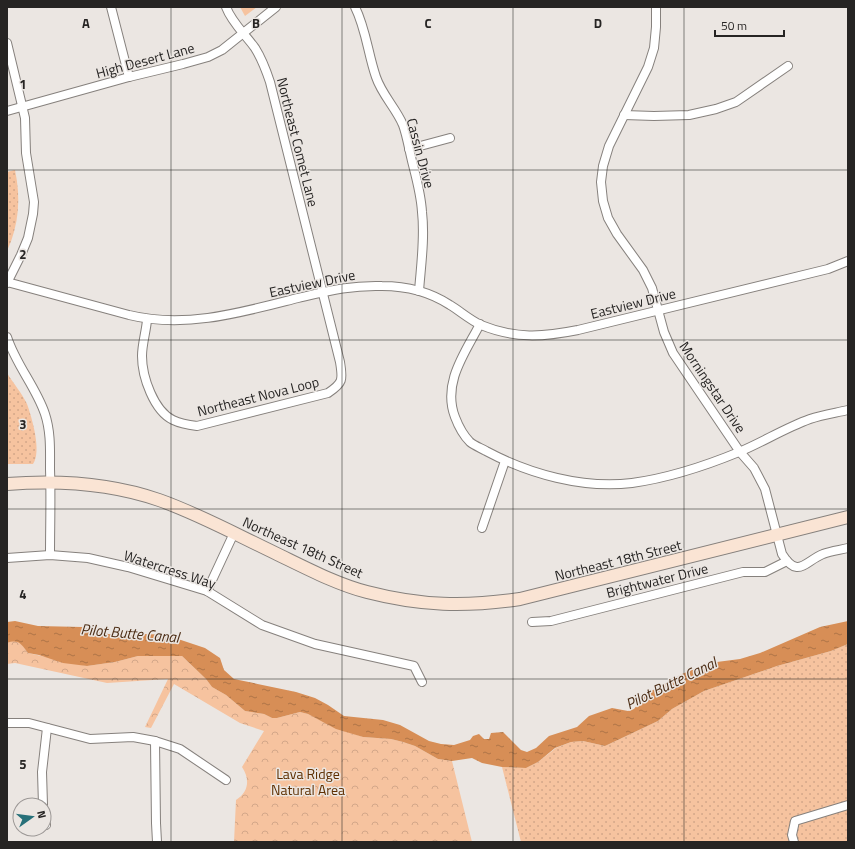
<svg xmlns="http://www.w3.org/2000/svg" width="855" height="849" font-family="'Titillium Web',sans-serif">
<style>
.grass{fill:url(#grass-dots)}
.park{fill:url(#park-crowns)}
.water{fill:url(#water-ripples)}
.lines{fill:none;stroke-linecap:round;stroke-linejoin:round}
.street-casing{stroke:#86817d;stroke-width:10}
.secondary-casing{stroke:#86817d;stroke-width:14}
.street{stroke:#fff;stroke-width:8}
.secondary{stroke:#fae4d4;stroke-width:12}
.grid{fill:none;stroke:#262423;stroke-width:1;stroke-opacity:0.55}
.labels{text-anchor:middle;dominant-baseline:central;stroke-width:3;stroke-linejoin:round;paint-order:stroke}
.street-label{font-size:14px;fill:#262423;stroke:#ebe6e2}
.park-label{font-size:14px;fill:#5f3002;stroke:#ebe6e2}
.water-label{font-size:15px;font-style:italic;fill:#4d2e16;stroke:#ebe6e2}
.grid-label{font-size:13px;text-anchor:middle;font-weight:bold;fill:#262423;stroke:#ebe6e2;stroke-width:3;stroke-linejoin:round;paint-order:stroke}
</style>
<defs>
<pattern id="grass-dots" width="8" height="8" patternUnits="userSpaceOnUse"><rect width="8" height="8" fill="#f6c39f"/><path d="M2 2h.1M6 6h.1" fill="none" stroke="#d3a789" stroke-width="1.8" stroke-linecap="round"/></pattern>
<pattern id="park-crowns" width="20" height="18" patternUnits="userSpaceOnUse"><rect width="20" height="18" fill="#f6c39f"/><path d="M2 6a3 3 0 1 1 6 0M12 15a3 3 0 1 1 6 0" fill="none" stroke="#d3a789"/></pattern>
<pattern id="water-ripples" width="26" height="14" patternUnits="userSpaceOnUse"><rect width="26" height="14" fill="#d78e56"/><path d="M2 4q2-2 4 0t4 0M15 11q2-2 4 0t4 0" fill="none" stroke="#ae7447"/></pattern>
</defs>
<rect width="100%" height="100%" fill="#ebe6e2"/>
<g class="grass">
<path d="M 15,170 C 21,198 19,225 7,251 L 7,172 Z"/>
<path d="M 7,373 C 13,383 22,393 27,404 C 32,418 42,452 33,464 L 7,464 Z"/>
<path d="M 848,644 L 848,842 L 521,842 L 502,767 L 526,768 L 538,762 L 556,748 L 571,742 L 583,741 L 605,746 L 658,721 L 672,709 L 704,691 L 777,666 L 831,651 Z"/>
</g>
<g class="park">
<path d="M 240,7 L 257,7 L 245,16 Z"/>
<path d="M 14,640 L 20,642 L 28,653 L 87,666 L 115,662 L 138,656 L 182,656 L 206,679 L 212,687 L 226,695 L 245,711 L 264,714 L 272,718 L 277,718 L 300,712 L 308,714 L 337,728 L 363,737 L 391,739 L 403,742 L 415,746 L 438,759 L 452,761 L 472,842 L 234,842 L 236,800 C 249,792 250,779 242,767 L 264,731 L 240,723 L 174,684 L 151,728 L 145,727 L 168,679 L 107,683 L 15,663 L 7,664 L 7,643 Z"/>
</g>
<path class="water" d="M 15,621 L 38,626 L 82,627 L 101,633 L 123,636 L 147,634 L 166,635 L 205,648 L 220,658 L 224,670 L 234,679 L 296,692 L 315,698 L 328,705 L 344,716 L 383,720 L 400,725 L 429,741 L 441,744 L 454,745 L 470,740 L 473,736 L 479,734 L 484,739 L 489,739 L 491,733 L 503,732 L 521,750 L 527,752 L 536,748 L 549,736 L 577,727 L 589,716 L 612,708 L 628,711 L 634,709 L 646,694 L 682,674 L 709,663 L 740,659 L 760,653 L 820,627 L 848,621 L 848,644 L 831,651 L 777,666 L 704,691 L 672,709 L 658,721 L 605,746 L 583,741 L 571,742 L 555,748 L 538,762 L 526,768 L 502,767 L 482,763 L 472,758 L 452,761 L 438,759 L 415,746 L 403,742 L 391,739 L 363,737 L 336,729 L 308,714 L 300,712 L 277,718 L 272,718 L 264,714 L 245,711 L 226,695 L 212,687 L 206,679 L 182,656 L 138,656 L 115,662 L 87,666 L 63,663 L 39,655 L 28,653 C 21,644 19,639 7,643 L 7,622 Z"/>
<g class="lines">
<defs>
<g id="street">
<path d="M 111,7 L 129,77"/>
<path d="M 355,7 C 366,29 368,54 376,77 C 382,95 396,108 403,125 C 407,136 409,149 412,161 C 416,177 421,194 422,212 C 425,238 421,265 419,291"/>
<path d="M 656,7 L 656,27 L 654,48 L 648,67 L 609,146 L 603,166 L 601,182 L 603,201 L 608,218 L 617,234 L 643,270 L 652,288 L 664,332 L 673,353 L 740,452 L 754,468 L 765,489 L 782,554 C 798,579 804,562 823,554 C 831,551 840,550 848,548"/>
<path d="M 7,43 L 25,118 L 26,153 L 34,202 L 33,214 L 28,238 L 21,255 L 7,283"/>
<path d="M 7,111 L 129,77 L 183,64 L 208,57 L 222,50 L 276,7"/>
<path d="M 624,115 L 654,116 L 689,115 L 716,109 L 736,102 L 788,66"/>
<path d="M 409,149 L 450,138"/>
<path d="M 7,282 L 129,315 C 186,329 243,312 298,298 C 328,291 351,285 382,286 C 405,286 430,292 450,305 C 460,311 470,320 481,325 C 515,339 543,337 578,330 L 828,269 L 848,261"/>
<path d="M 147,320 C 146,332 142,344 142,356 C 142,377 154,411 173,420 C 181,424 189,425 197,426 L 328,393 C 343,383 343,380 340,362 L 270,82 C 266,70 262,59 255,48 C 245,34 232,23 226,7"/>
<path d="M 480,324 C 465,353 442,383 455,417 C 458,425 463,435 470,442 C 475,446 481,448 486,451 C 529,474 583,489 632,483 C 668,478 705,466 739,452 C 763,442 785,428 810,419 C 822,415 835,413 848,410"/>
<path d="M 7,337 C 16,365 36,387 45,414 C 51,432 50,451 50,469 C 51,497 50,526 50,555"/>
<path d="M 482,528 L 505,461"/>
<path d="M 7,558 L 50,555 L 88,558 L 128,567 L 207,591 L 262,625 L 315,644 L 414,666 L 422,682"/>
<path d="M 207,591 L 234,533"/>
<path d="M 532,622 L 551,621 L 743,572 L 765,572 L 787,561"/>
<path d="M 7,723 L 29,723 L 90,739 L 133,737 L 155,741 L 180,749 L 226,780"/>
<path d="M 155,741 L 156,823 L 157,842"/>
<path d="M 43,805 L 42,772 L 47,728"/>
<path d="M 44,811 L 46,825"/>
<path d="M 794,842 L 792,835 L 795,821 L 848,805"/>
</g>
<path id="secondary" d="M 7,484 C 59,480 110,483 159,500 C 199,514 237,535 275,553 C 304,567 336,584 367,592 C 421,606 465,607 520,599 L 848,517"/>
</defs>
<use href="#street" class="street-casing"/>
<use href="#secondary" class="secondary-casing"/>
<use href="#street" class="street"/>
<use href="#secondary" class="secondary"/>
</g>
<path class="grid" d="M 171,7 L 171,842M 342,7 L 342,842M 513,7 L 513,842M 684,7 L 684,842M 7,170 L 848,170M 7,340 L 848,340M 7,509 L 848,509M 7,679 L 848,679"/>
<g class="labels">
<g class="street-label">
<text transform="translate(145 60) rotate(-15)">High Desert Lane</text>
<text transform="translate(298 142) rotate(76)">Northeast Comet Lane</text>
<text transform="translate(421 153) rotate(75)">Cassin Drive</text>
<text transform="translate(312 283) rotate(-12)">Eastview Drive</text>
<text transform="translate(633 303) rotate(-14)">Eastview Drive</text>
<text transform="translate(713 387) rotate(56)">Morningstar Drive</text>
<text transform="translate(258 396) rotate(-14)">Northeast Nova Loop</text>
<text transform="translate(303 547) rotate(24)">Northeast 18th Street</text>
<text transform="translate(618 560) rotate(-14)">Northeast 18th Street</text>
<text transform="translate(170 569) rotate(18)">Watercress Way</text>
<text transform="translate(657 580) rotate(-14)">Brightwater Drive</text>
</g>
<g class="park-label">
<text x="308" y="773">Lava Ridge<tspan x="308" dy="16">Natural Area</tspan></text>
</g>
<g class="water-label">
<text transform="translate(130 633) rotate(5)">Pilot Butte Canal</text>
<text transform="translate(671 683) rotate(-26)">Pilot Butte Canal</text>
</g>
</g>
<g class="grid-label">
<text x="86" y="28">A</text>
<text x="256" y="28">B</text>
<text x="428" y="28">C</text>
<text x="598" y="28">D</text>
<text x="23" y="89">1</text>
<text x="23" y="259">2</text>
<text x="23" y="429">3</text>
<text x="23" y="599">4</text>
<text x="23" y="769">5</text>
</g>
<rect width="855" height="849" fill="none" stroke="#262423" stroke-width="16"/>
<g transform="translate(32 817) rotate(76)"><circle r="19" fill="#ebe6e2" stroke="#9c9896"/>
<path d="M0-3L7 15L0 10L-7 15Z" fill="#277079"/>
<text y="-6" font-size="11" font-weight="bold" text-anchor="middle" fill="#262423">N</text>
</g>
<path d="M715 30v6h69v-6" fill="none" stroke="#262423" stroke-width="2"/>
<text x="721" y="30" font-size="12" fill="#262423" stroke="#ebe6e2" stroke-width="3" paint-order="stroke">50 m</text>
</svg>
